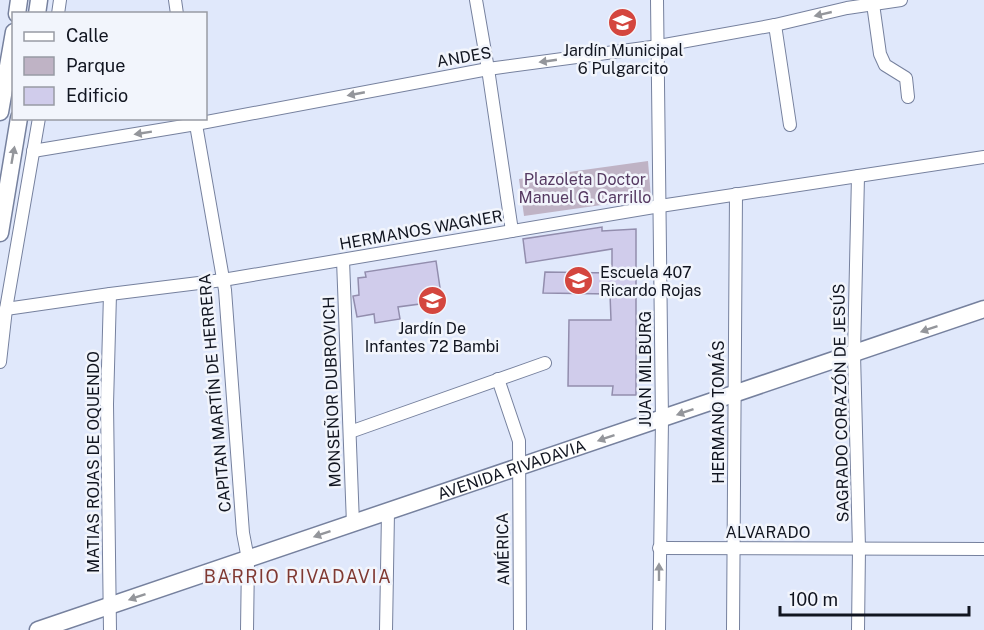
<svg xmlns="http://www.w3.org/2000/svg" width="984" height="630" font-family="'Public Sans',sans-serif">
<style>
.green{fill:#bfb3c5}
.building{fill:#d0cceb;stroke:#928dad;stroke-width:1.5}
.lines{fill:none;stroke-linecap:round;stroke-linejoin:round}
.street-casing{stroke:#76819e;stroke-width:14}
.secondary-casing{stroke:#76819e;stroke-width:19}
.street{stroke:#fff;stroke-width:12}
.secondary{stroke:#fff;stroke-width:16}
.oneway{fill:#94969b}
.labels{text-anchor:middle;dominant-baseline:central;stroke-width:5;stroke-linejoin:round;paint-order:stroke}
.poi-label{font-size:16px;fill:#111520;stroke:#f2f5fc}
.street-label{font-size:16px;fill:#111520;stroke:#f2f5fc}
.park-label{font-size:16px;fill:#563a62;stroke:#f2f5fc}
.neighbourhood-label{font-size:18px;letter-spacing:1.5px;fill:#803932;stroke:#f2f5fc}
</style>
<rect width="100%" height="100%" fill="#e0e8fb"/>
<path class="green" d="M 648,161 L 651,198 L 524,216 L 519,179 Z"/>
<g class="building">
<path d="M 602,227 L 602,231 L 636,229 L 636,395 L 612,395 L 613,386 L 568,386 L 569,320 L 611,320 L 610,294 L 543,293 L 545,272 L 612,273 L 612,249 L 526,263 L 523,239 Z"/>
<path d="M 436,261 L 442,301 L 398,307 L 400,319 L 375,323 L 374,314 L 357,317 L 353,296 L 359,295 L 358,278 L 366,277 L 365,272 Z"/>
</g>
<g class="lines">
<defs>
<g id="street">
<path d="M 175,0 L 177,14"/>
<path d="M 476,0 L 488,69 L 512,231"/>
<path d="M 657,0 L 662,420 L 659,630"/>
<path d="M 873,4 L 880,54 L 885,65 L 906,78 L 908,97"/>
<path d="M 58,14 L 60,0"/>
<path d="M 775,25 L 790,125"/>
<path d="M 195,119 L 225,290 L 243,533 L 248,559 L 247,630"/>
<path d="M 33,151 L 196,124 L 488,69 L 659,46 L 775,25 L 847,8 L 901,0"/>
<path d="M 858,176 L 854,354 L 859,548 L 858,630"/>
<path d="M 343,260 L 353,524"/>
<path d="M 6,309 L 110,294 L 223,280 L 660,206 L 984,157"/>
<path d="M 0,362 L 6,309 L 39,118"/>
<path d="M 498,379 L 519,441 L 520,630"/>
<path d="M 350,432 L 545,363"/>
<path d="M 659,548 L 984,549"/>
<path d="M 110,630 L 107,404 L 110,294"/>
<path d="M 386,630 L 388,512"/>
<path d="M 733,630 L 736,194"/>
</g>
<g id="secondary">
<path d="M 17,14 L 19,0"/>
<path d="M 37,14 L 39,0"/>
<path d="M 0,112 L 14,32"/>
<path d="M 0,233 L 19,118"/>
<path id="s1" d="M 38,630 L 984,309"/>
</g>
</defs>
<use href="#street" class="street-casing"/>
<use href="#secondary" class="secondary-casing"/>
<use href="#street" class="street"/>
<use href="#secondary" class="secondary"/>
</g>
<defs><path id="oneway-solid" d="M-6-.8H1V-3.2L6.5 0L1 3.2V.8H-6Z" transform="scale(1.5)"/></defs>
<g class="oneway">
<use href="#oneway-solid" transform="translate(823 14) rotate(167)"/>
<use href="#oneway-solid" transform="translate(548 61) rotate(172)"/>
<use href="#oneway-solid" transform="translate(356 94) rotate(169)"/>
<use href="#oneway-solid" transform="translate(143 133) rotate(171)"/>
<use href="#oneway-solid" transform="translate(13 155) rotate(-80)"/>
<use href="#oneway-solid" transform="translate(929 329) rotate(161)"/>
<use href="#oneway-solid" transform="translate(685 412) rotate(161)"/>
<use href="#oneway-solid" transform="translate(606 438) rotate(161)"/>
<use href="#oneway-solid" transform="translate(322 534) rotate(161)"/>
<use href="#oneway-solid" transform="translate(659 572) rotate(-90)"/>
<use href="#oneway-solid" transform="translate(137 597) rotate(161)"/>
</g>
<defs>
<symbol id="school-disc" viewBox="-11 -11 22 22"><circle r="9.5" fill="#d4463e" stroke="#f2f5fc"/><path d="M0-5L7-2L0 1L-7-2ZM-4 1L0 2.5L4 1V4Q0 6-4 4Z" fill="#fff"/></symbol>
</defs>
<g fill-rule="evenodd">
<use href="#school-disc" x="606" y="6" width="33" height="33"/>
<use href="#school-disc" x="562" y="264" width="33" height="33"/>
<use href="#school-disc" x="416" y="284" width="33" height="33"/>
</g>
<g class="labels">
<g class="poi-label">
<text x="623" y="50">Jardín Municipal<tspan x="623" dy="18">6 Pulgarcito</tspan></text>
<text x="600" y="272" text-anchor="start">Escuela 407<tspan x="600" dy="18">Ricardo Rojas</tspan></text>
<text x="432" y="328">Jardín De<tspan x="432" dy="18">Infantes 72 Bambi</tspan></text>
</g>
<g class="street-label">
<text transform="translate(464 57) rotate(-10)">ANDES</text>
<text transform="translate(421 230) rotate(-10)">HERMANOS WAGNER</text>
<text transform="translate(645 369) rotate(-90)">JUAN MILBURG</text>
<text transform="translate(332 392) rotate(-92)">MONSEÑOR DUBROVICH</text>
<text transform="translate(215 393) rotate(-95)">CAPITAN MARTÍN DE HERRERA</text>
<text transform="translate(841 403) rotate(-91)">SAGRADO CORAZÓN DE JESÚS</text>
<text transform="translate(718 412) rotate(-90)">HERMANO TOMÁS</text>
<text transform="translate(93 462) rotate(-90)">MATIAS ROJAS DE OQUENDO</text>
<text stroke="none"><textPath href="#s1" startOffset="500">AVENIDA RIVADAVIA</textPath></text>
<text x="768" y="532">ALVARADO</text>
<text transform="translate(503 549) rotate(-91)">AMÉRICA</text>
</g>
<g class="park-label">
<text x="585" y="179">Plazoleta Doctor<tspan x="585" dy="18">Manuel G. Carrillo</tspan></text>
</g>
<g class="neighbourhood-label">
<text x="298" y="576">BARRIO RIVADAVIA</text>
</g>
</g>
<rect x="12" y="12" width="195" height="108" fill="#f2f5fc" stroke="#989ba4" stroke-width="1.5"/>
<rect x="24" y="32" width="30" height="9" fill="#ffffff" stroke="#989ba4" stroke-width="1.5"/>
<text x="66" y="42" font-size="18" fill="#111520">Calle</text>
<rect x="24" y="57" width="30" height="18" fill="#bfb3c5" stroke="#989ba4" stroke-width="1.5"/>
<text x="66" y="72" font-size="18" fill="#111520">Parque</text>
<rect x="24" y="87" width="30" height="18" fill="#d0cceb" stroke="#989ba4" stroke-width="1.5"/>
<text x="66" y="102" font-size="18" fill="#111520">Edificio</text>
<path d="M780 606v9h189v-9" fill="none" stroke="#111520" stroke-width="3"/>
<text x="789" y="606" font-size="18" fill="#111520" stroke="#f2f5fc" stroke-width="4.5" paint-order="stroke">100 m</text>
</svg>
